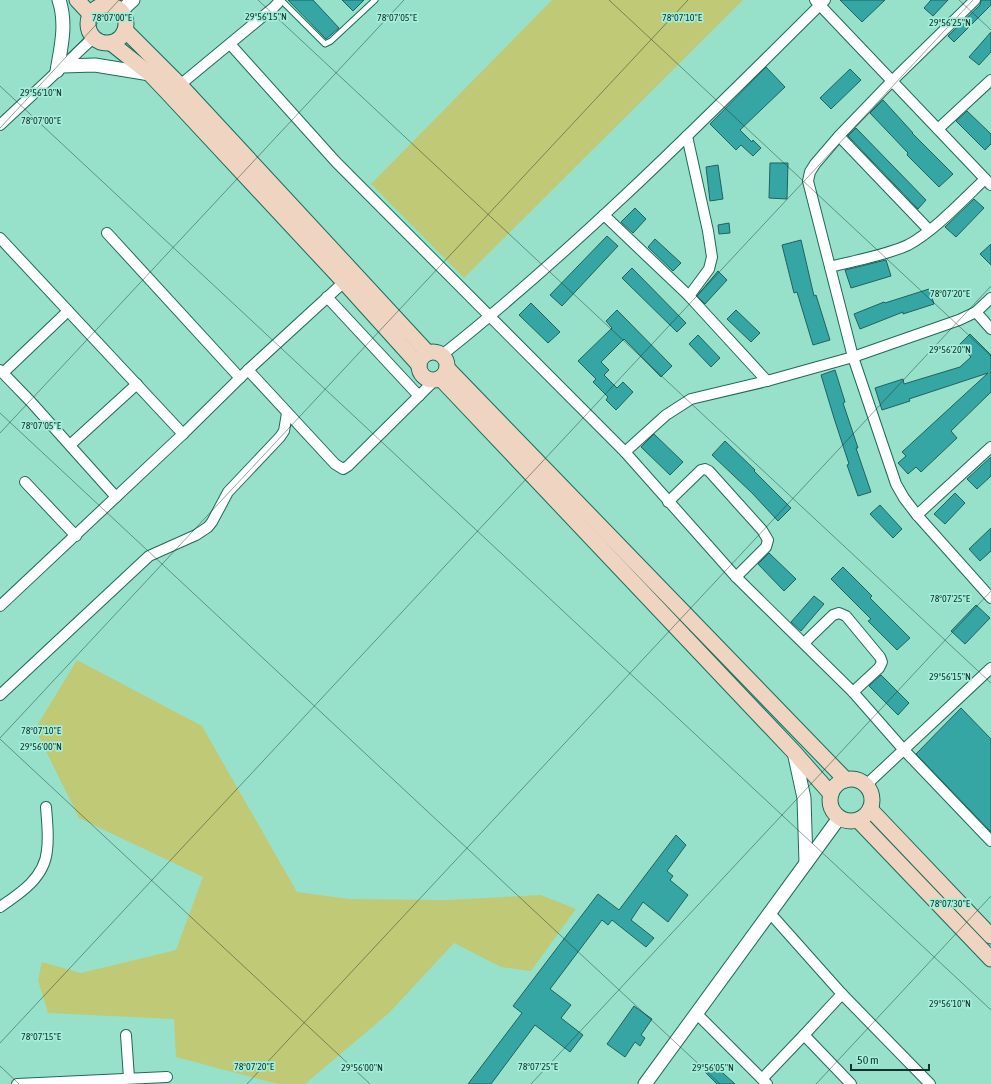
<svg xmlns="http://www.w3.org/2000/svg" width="991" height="1084" font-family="'Asap Condensed',sans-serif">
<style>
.green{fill:#c0c975}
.building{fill:#36a6a4;stroke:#216160}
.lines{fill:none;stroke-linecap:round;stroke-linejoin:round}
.service-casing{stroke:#1c6b59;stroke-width:7}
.minor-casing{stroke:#1c6b59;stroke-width:12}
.tertiary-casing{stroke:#1c6b59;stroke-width:15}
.secondary-casing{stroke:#1c6b59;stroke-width:17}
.service{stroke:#fff;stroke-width:5}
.minor{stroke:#fff;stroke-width:10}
.tertiary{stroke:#fff;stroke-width:13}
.secondary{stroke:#eed4c1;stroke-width:15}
.ticks{fill:none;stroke:#14332b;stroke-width:1;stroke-opacity:0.45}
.ticks-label{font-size:10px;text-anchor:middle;fill:#14332b;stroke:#a3eed8;stroke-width:3.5;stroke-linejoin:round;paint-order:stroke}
</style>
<rect width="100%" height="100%" fill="#97e1cb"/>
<g class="green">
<path d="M 552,0 L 743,0 L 464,278 L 371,184 Z"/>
<path d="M 77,660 L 202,726 L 297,892 L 349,899 L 446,900 L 541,895 L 576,909 L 531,971 L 501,967 L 454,943 L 389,1013 L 305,1084 L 278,1084 L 176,1057 L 174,1019 L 48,1013 L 38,980 L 42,962 L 81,973 L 176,950 L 203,877 L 79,818 L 35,729 Z"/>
</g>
<g class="building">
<path d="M 288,0 L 313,0 L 339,28 L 326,39 Z"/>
<path d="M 342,0 L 364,0 L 353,11 Z"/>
<path d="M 840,0 L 885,0 L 862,22 Z"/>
<path d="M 931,0 L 948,0 L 933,16 L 924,8 Z"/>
<path d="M 981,0 L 991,0 L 991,5 L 954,42 L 948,36 L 980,5 Z"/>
<path d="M 991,32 L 991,52 L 979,65 L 969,57 Z"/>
<path d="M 766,67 L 785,87 L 740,130 L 752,142 L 753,140 L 761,148 L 753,156 L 741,145 L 736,150 L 710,124 Z"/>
<path d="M 850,69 L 861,80 L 831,109 L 820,98 Z"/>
<path d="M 883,100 L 913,133 L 912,133 L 953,174 L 939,187 L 907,155 L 908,153 L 870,113 Z"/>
<path d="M 967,111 L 991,134 L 991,144 L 985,150 L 956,121 Z"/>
<path d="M 856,128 L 926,200 L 918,209 L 848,136 Z"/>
<path d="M 770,163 L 788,163 L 787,199 L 769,198 Z"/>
<path d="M 718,165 L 723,199 L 710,201 L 706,167 Z"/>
<path d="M 974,199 L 984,208 L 956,237 L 945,227 Z"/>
<path d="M 635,208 L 646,219 L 633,233 L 621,222 Z"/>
<path d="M 729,223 L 730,233 L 719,234 L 718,225 Z"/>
<path d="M 607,236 L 618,246 L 562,306 L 550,295 Z"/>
<path d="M 655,239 L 681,263 L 673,271 L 648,247 Z"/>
<path d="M 801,240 L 814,296 L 816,295 L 830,340 L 813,345 L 797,292 L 794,293 L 782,245 Z"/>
<path d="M 991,244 L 991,265 L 980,254 Z"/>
<path d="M 886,260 L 891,276 L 851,288 L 845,270 Z"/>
<path d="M 632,268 L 686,323 L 677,332 L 622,278 Z"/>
<path d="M 718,271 L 727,280 L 705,304 L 697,296 Z"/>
<path d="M 929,289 L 934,304 L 903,314 L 903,312 L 860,329 L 854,314 L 884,302 L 885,303 Z"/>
<path d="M 531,303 L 560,332 L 548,343 L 519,315 Z"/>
<path d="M 617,310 L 672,366 L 661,377 L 624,339 L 601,362 L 609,370 L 604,375 L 617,388 L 623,382 L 633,392 L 616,410 L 606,400 L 608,397 L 593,382 L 596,379 L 578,361 L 612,328 L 606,321 Z"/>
<path d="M 736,310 L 760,333 L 751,342 L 727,319 Z"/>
<path d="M 970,334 L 991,355 L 991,392 L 951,431 L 957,438 L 921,472 L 916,467 L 908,474 L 898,463 L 906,456 L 902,452 L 988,373 L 909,399 L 910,401 L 882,410 L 875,388 L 903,379 L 904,384 L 960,367 L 971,357 L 959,345 Z"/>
<path d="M 698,335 L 720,358 L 711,367 L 689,344 Z"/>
<path d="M 835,370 L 845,402 L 843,403 L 858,448 L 856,448 L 871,492 L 858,496 L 847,465 L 849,464 L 834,418 L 821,375 Z"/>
<path d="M 654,434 L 683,462 L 670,475 L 641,447 Z"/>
<path d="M 725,441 L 755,470 L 754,471 L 791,508 L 778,521 L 752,493 L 712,455 Z"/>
<path d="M 991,457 L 991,476 L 977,489 L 967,479 Z"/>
<path d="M 955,493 L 965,503 L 945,524 L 934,514 Z"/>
<path d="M 880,505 L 902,529 L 893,538 L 870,514 Z"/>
<path d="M 991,528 L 991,551 L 980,561 L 969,549 Z"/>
<path d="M 769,553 L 796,579 L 784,591 L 758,564 Z"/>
<path d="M 843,567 L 872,596 L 870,598 L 910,638 L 897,650 L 868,621 L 871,619 L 831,579 Z"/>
<path d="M 814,596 L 824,604 L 801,631 L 791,622 Z"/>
<path d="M 976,605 L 990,618 L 965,644 L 951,631 Z"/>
<path d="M 881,675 L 909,703 L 898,715 L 869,686 Z"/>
<path d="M 961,708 L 991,739 L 991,832 L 916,754 Z"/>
<path d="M 676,835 L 686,845 L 667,871 L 673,876 L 670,880 L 688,895 L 668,922 L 643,902 L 631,920 L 654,938 L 646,947 L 612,920 L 608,925 L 602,920 L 550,989 L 571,1005 L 561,1018 L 583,1035 L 570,1052 L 535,1025 L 491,1084 L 468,1084 L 522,1013 L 513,1006 L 598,894 L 619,910 Z"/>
<path d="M 634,1006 L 652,1019 L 641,1035 L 645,1038 L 640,1046 L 635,1042 L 625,1057 L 607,1044 Z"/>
<path d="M 713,1063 L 724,1074 L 735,1084 L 717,1084 L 705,1072 Z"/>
</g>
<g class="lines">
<defs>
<path id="service" d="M 281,0 L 325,44 L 331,41 L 375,0"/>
<g id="minor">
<path d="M 815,0 L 991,185"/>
<path d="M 975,0 L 892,81 L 839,136 L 815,164 L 810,172 L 808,181 L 853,357 L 896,484 L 904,498 L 917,515 L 991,598"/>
<path d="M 230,44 L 336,162 L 625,452 L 736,577 L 853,692 L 903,749 L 991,841"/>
<path d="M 175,89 L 273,8 L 278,3 L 279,0"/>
<path d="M 0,125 L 93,38"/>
<path d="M 938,129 L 991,80"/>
<path d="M 687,136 L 708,231 L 712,257 L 709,269 L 689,296"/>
<path d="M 839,136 L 929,230"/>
<path d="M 604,215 L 689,296 L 767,381"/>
<path d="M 107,233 L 240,378"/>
<path d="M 0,238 L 183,434"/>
<path d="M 830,267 C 853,261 887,255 908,245 C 934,231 963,200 985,179"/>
<path d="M 327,297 L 419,396"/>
<path d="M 976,312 L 991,329"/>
<path d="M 442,355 C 578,247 702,122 825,0"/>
<path d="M 0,370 L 31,402 L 116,497"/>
<path d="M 248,370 L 335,464 L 343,469 L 348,466 L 436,379"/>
<path d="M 3,373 L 68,311"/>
<path d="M 70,445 L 137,384"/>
<path d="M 625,452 L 666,415 L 691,399 L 767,381 L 853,357 L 959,320 L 976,312 L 991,298"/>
<path d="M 25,482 L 76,536"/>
<path d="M 668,502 L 701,470 L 705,469 L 709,471 L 762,530 L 768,540 L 766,547 L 736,577"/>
<path d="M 917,515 L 991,447"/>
<path d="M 0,606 L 183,434 L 248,370 L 344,282"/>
<path d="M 804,643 L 833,615 L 839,613 L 846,616 L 880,657 L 882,662 L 879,668 L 853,692"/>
<path d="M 0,695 L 149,556 L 196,535 L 208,527 L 212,522 L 228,492 L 280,437 L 284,431 L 287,413"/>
<path d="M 866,785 L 991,668"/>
<path d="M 0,907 C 21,893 45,877 47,850 C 49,836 47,821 46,807"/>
<path d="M 769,912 L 842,994 L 930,1084"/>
<path d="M 696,1013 L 767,1084"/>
<path d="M 126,1035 L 129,1078"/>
<path d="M 804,1035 L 851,1084"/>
<path d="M 762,1079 L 804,1035 L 842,994"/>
<path d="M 17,1084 L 167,1077"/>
</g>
<g id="tertiary">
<path d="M 121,11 L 133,0"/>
<path d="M 62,66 L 95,65 L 150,74"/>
<path d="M 57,71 C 61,47 67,24 59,0"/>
<path d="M 794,752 L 804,798 L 806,863"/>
<path d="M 645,1084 L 839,818"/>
</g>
<g id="secondary">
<path d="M 77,0 L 90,14"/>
<circle cx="107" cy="24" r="19"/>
<path d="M 125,30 L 180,85 L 428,353"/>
<path d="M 111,43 L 150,74 L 169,94 L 344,282 L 419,365"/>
<circle cx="433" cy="366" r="14"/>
<path d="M 447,368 L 846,780"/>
<path d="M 440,378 L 794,752 L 831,794"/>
<circle cx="851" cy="800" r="21"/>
<path d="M 870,809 L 991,936"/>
<path d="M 858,820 L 991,959"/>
</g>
</defs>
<use href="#service" class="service-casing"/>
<use href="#minor" class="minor-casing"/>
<use href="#tertiary" class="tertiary-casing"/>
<use href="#secondary" class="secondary-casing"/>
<use href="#service" class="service"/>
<use href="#minor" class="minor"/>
<use href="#tertiary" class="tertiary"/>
<use href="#secondary" class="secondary"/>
</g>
<path class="ticks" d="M 258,0 L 991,683M 609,0 L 991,356M 959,0 L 991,30M 0,86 L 991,1010M 0,128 L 119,0M 0,413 L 720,1084M 0,433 L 404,0M 0,738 L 688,0M 0,739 L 370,1084M 0,1043 L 973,0M 0,1066 L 19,1084M 247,1084 L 991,286M 531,1084 L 991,591M 816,1084 L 991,896"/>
<g class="ticks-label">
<text x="266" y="20">29°56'15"N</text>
<text x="112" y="21">78°07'00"E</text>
<text x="682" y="21">78°07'10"E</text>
<text x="397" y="21">78°07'05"E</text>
<text x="950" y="26">29°56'25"N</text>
<text x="41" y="96">29°56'10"N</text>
<text x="41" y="124">78°07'00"E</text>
<text x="950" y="297">78°07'20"E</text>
<text x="950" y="353">29°56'20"N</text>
<text x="41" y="429">78°07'05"E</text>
<text x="950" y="602">78°07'25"E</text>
<text x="950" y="680">29°56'15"N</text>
<text x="41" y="734">78°07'10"E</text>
<text x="41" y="750">29°56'00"N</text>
<text x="950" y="907">78°07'30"E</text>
<text x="950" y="1007">29°56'10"N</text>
<text x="41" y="1040">78°07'15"E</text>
<text x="254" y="1070">78°07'20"E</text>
<text x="538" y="1070">78°07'25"E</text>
<text x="362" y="1071">29°56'00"N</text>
<text x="713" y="1071">29°56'05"N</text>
</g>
<path d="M851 1064v6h78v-6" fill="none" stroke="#14332b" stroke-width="2"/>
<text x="857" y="1064" font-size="12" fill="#14332b" stroke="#a3eed8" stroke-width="3" paint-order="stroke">50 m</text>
</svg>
